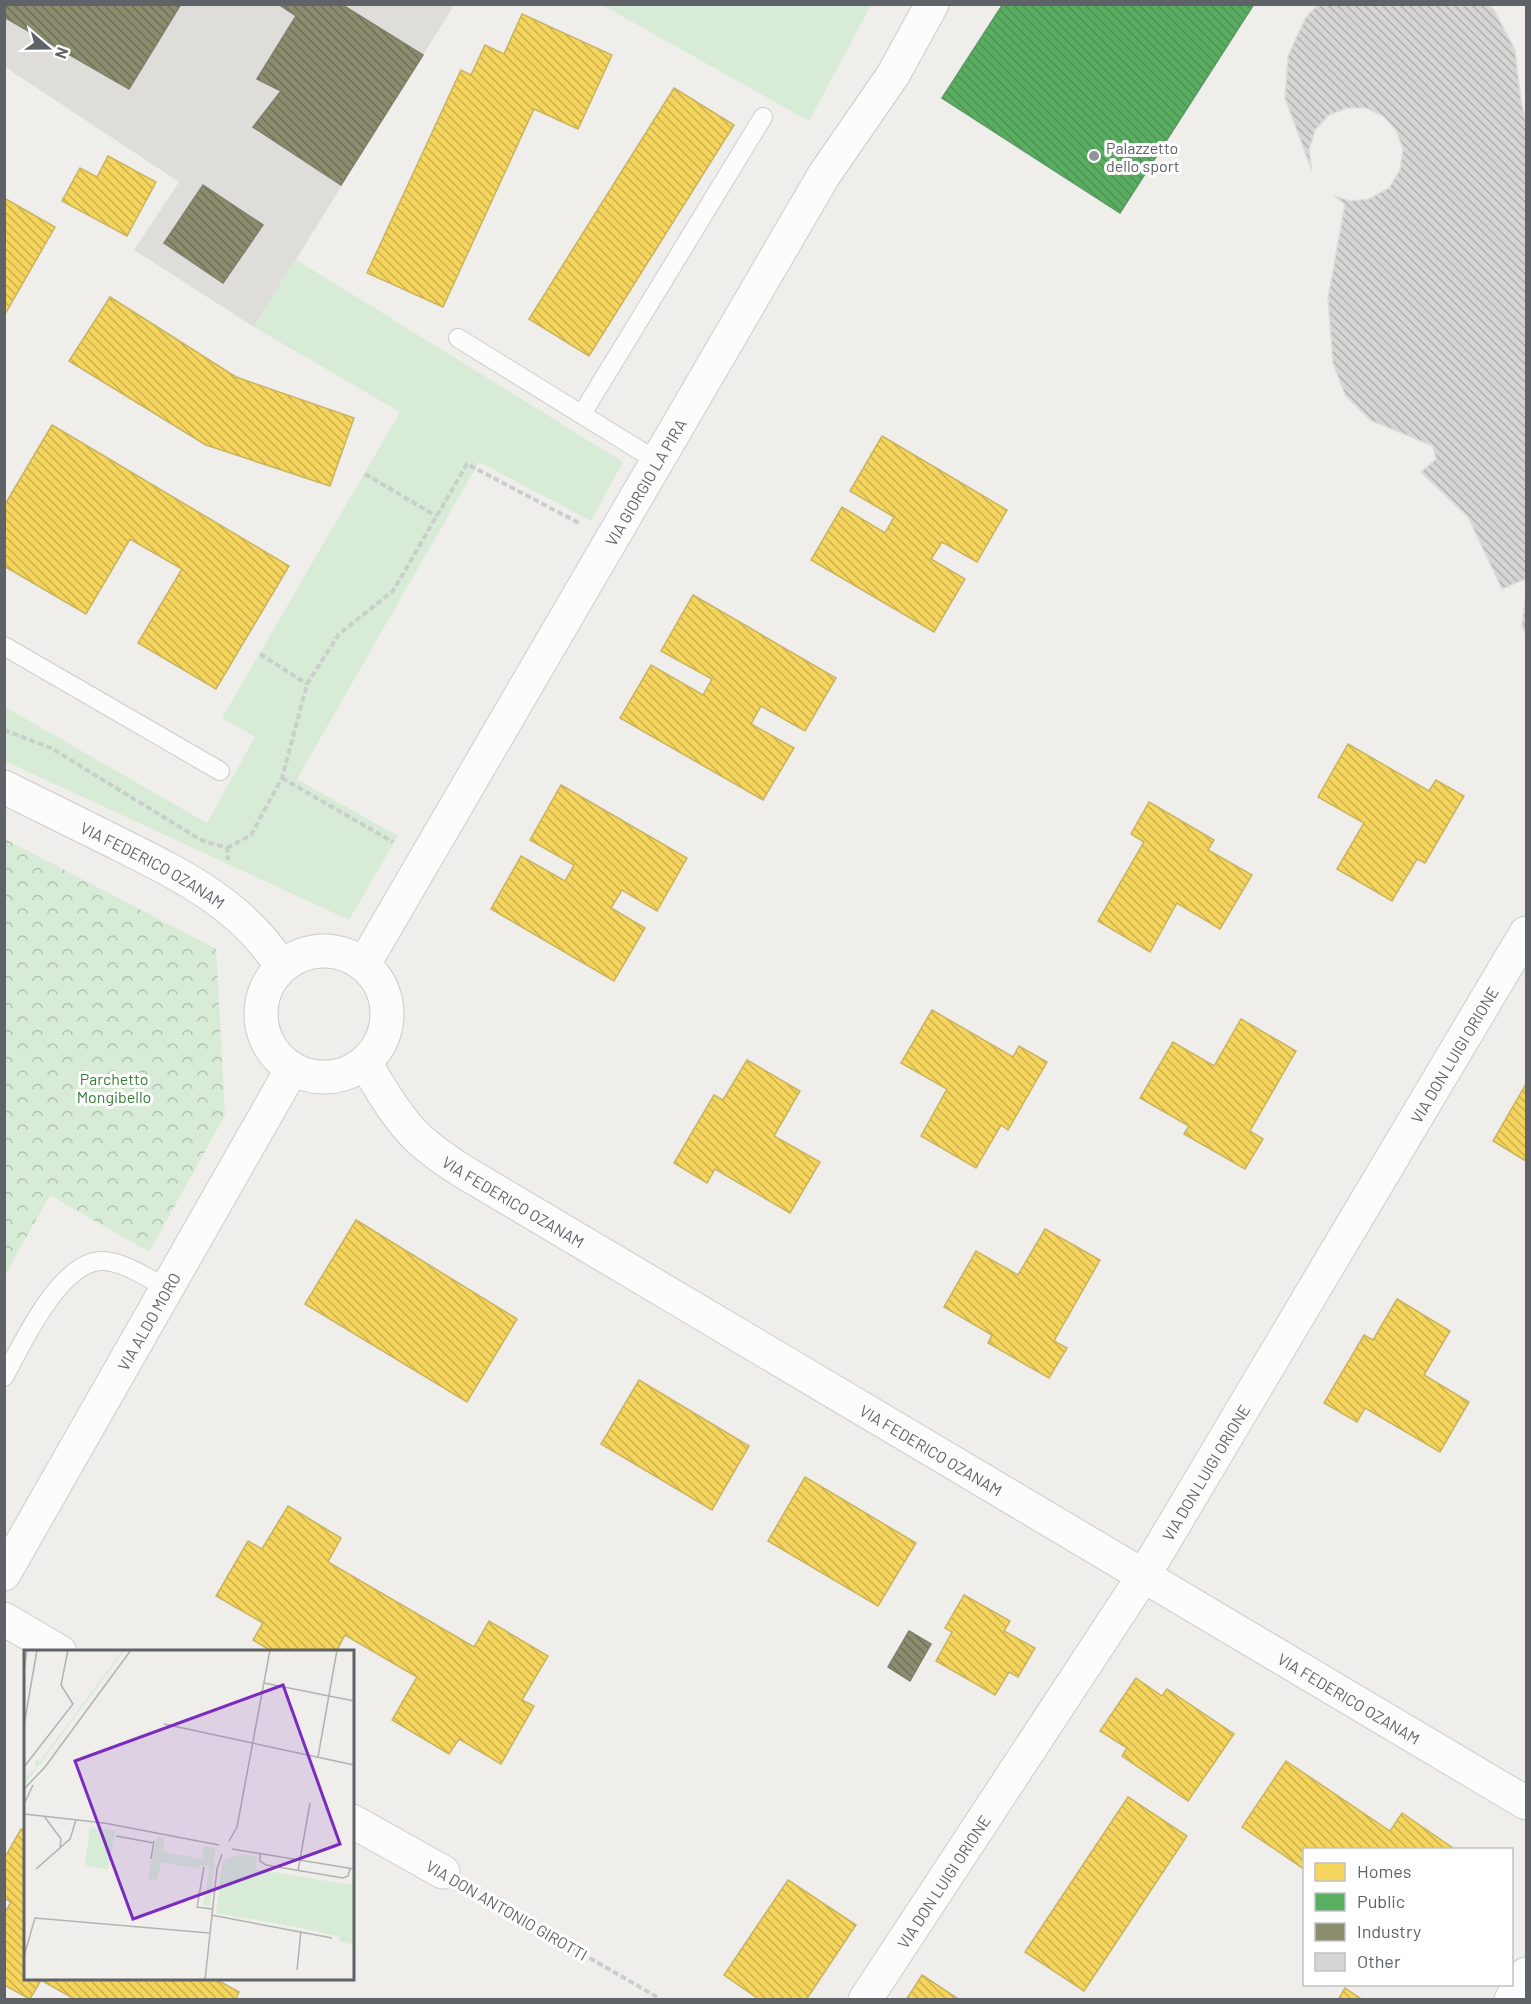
<svg xmlns="http://www.w3.org/2000/svg" width="1531" height="2004" font-family="Barlow,sans-serif">
<style>
.industrial{fill:#dfddda}
.grass{fill:#d8ebd6}
.park{fill:url(#park-crowns)}
.homes{fill:url(#homes-back-hatch);stroke:#c9b360;stroke-width:1.5}
.public{fill:url(#public-back-hatch);stroke:#5c9863;stroke-width:1.5}
.industry{fill:url(#industry-back-hatch);stroke:#7e806c;stroke-width:1.5}
.building{fill:url(#building-back-hatch);stroke:#deddd9;stroke-width:1.5}
.lines{fill:none;stroke-linecap:round;stroke-linejoin:round}
.service-casing{stroke:#cbcccc;stroke-width:20}
.minor-casing{stroke:#cbcccc;stroke-width:35}
.path{stroke:#cacfcc;stroke-width:4;stroke-dasharray:6 3;stroke-linecap:butt}
.service{stroke:#fdfcfc;stroke-width:18}
.minor{stroke:#fdfcfc;stroke-width:33}
.poi-dot{fill:#919496;stroke:#fff;stroke-width:2}
.labels{text-anchor:middle;dominant-baseline:central;stroke-width:6;stroke-linejoin:round;paint-order:stroke}
.poi-label{font-size:16px;fill:#5f6368;stroke:#fff;text-anchor:start}
.street-label{font-size:16px;fill:#5f6368;stroke:#fff}
.park-label{font-size:16px;fill:#348238;stroke:#fff}
.inset-road{fill:none;stroke:#b1b2b2;stroke-width:1.5}
.view{fill:#7b2cbf;fill-opacity:0.15;stroke:#7b2cbf;stroke-width:3}
.inset-edge{fill:none;stroke:#5f6368;stroke-width:3}
</style>
<defs>
<pattern id="park-crowns" width="20" height="18" patternUnits="userSpaceOnUse" patternTransform="scale(1.5)"><rect width="20" height="18" fill="#d8ebd6"/><path d="M2 6a3 3 0 1 1 6 0M12 15a3 3 0 1 1 6 0" fill="none" stroke="#b2c2b1"/></pattern>
<pattern id="homes-back-hatch" width="6" height="6" patternUnits="userSpaceOnUse" patternTransform="scale(1.5)"><rect width="6" height="6" fill="#f6d55c"/><path d="M-1 5l2 2M0 0l6 6M5-1l2 2" fill="none" stroke="#cab050"/></pattern>
<pattern id="public-back-hatch" width="6" height="6" patternUnits="userSpaceOnUse" patternTransform="scale(1.5)"><rect width="6" height="6" fill="#5aae61"/><path d="M-1 5l2 2M0 0l6 6M5-1l2 2" fill="none" stroke="#4e9154"/></pattern>
<pattern id="industry-back-hatch" width="6" height="6" patternUnits="userSpaceOnUse" patternTransform="scale(1.5)"><rect width="6" height="6" fill="#8c8c6e"/><path d="M-1 5l2 2M0 0l6 6M5-1l2 2" fill="none" stroke="#70705a"/></pattern>
<pattern id="building-back-hatch" width="6" height="6" patternUnits="userSpaceOnUse" patternTransform="scale(1.5)"><rect width="6" height="6" fill="#d6d5d3"/><path d="M-1 5l2 2M0 0l6 6M5-1l2 2" fill="none" stroke="#b1b0af"/></pattern>
</defs>
<rect width="100%" height="100%" fill="#efeeea"/>
<path class="industrial" d="M 4,5 L 454,5 L 254,327 L 134,250 L 179,182 L 5,67 Z"/>
<g class="grass">
<path d="M 602,5 L 871,5 L 809,121 Z"/>
<path d="M 295,259 L 623,462 L 591,521 L 479,462 L 297,779 L 398,836 L 349,920 L 5,761 L 5,707 L 207,823 L 255,737 L 222,718 L 400,412 L 254,327 Z"/>
</g>
<path class="park" d="M 5,839 L 216,949 L 225,1115 L 149,1252 L 50,1195 L 5,1275 Z"/>
<g class="homes">
<path d="M 522,14 L 612,55 L 578,129 L 534,109 L 443,307 L 367,273 L 461,70 L 471,75 L 485,45 L 504,54 Z"/>
<path d="M 674,88 L 734,125 L 589,356 L 529,319 Z"/>
<path d="M 108,156 L 156,182 L 127,236 L 62,201 L 80,168 L 97,177 Z"/>
<path d="M 4,198 L 55,227 L 4,316 Z"/>
<path d="M 110,297 L 236,377 L 354,418 L 330,486 L 206,445 L 69,361 Z"/>
<path d="M 52,425 L 289,566 L 216,689 L 138,643 L 182,569 L 130,539 L 86,614 L 4,566 L 4,506 Z"/>
<path d="M 882,436 L 1007,510 L 977,562 L 942,542 L 931,559 L 965,579 L 934,632 L 811,560 L 842,507 L 885,533 L 894,517 L 850,491 Z"/>
<path d="M 693,595 L 836,678 L 805,731 L 761,706 L 751,724 L 794,748 L 763,800 L 620,718 L 651,665 L 703,695 L 712,679 L 661,651 Z"/>
<path d="M 1348,744 L 1429,791 L 1436,780 L 1464,796 L 1425,863 L 1417,859 L 1392,901 L 1337,869 L 1364,823 L 1318,797 Z"/>
<path d="M 561,785 L 687,858 L 657,911 L 622,890 L 611,908 L 645,928 L 614,981 L 491,909 L 521,856 L 565,881 L 574,865 L 530,840 Z"/>
<path d="M 1149,802 L 1214,840 L 1208,850 L 1252,875 L 1220,929 L 1177,903 L 1150,952 L 1098,921 L 1144,842 L 1131,834 Z"/>
<path d="M 932,1010 L 1013,1057 L 1019,1046 L 1047,1062 L 1008,1130 L 1001,1125 L 976,1168 L 921,1136 L 947,1089 L 901,1063 Z"/>
<path d="M 1241,1019 L 1296,1051 L 1250,1131 L 1263,1139 L 1245,1169 L 1184,1134 L 1189,1126 L 1140,1098 L 1173,1042 L 1214,1066 Z"/>
<path d="M 747,1060 L 800,1091 L 774,1136 L 820,1162 L 790,1213 L 715,1169 L 707,1183 L 674,1163 L 714,1095 L 723,1100 Z"/>
<path d="M 1526,1084 L 1526,1161 L 1493,1141 Z"/>
<path d="M 356,1220 L 517,1319 L 467,1402 L 305,1304 Z"/>
<path d="M 1045,1229 L 1100,1260 L 1054,1341 L 1067,1348 L 1049,1378 L 988,1343 L 992,1335 L 944,1307 L 976,1251 L 1018,1275 Z"/>
<path d="M 1397,1299 L 1450,1331 L 1424,1375 L 1469,1402 L 1440,1452 L 1365,1408 L 1357,1422 L 1324,1403 L 1364,1335 L 1373,1340 Z"/>
<path d="M 639,1380 L 749,1446 L 712,1510 L 601,1444 Z"/>
<path d="M 805,1477 L 916,1543 L 878,1606 L 768,1541 Z"/>
<path d="M 288,1506 L 341,1538 L 328,1562 L 474,1647 L 489,1621 L 548,1656 L 522,1700 L 534,1706 L 501,1764 L 459,1739 L 449,1754 L 392,1720 L 417,1677 L 345,1635 L 336,1652 L 273,1652 L 253,1640 L 263,1623 L 216,1596 L 248,1541 L 262,1549 Z"/>
<path d="M 964,1595 L 1010,1621 L 1004,1631 L 1035,1648 L 1018,1677 L 1009,1672 L 995,1695 L 936,1661 L 952,1632 L 945,1628 Z"/>
<path d="M 1136,1678 L 1162,1696 L 1167,1689 L 1234,1734 L 1188,1801 L 1122,1756 L 1127,1748 L 1100,1731 Z"/>
<path d="M 1286,1761 L 1390,1831 L 1402,1813 L 1456,1850 L 1304,1850 L 1304,1869 L 1242,1827 Z"/>
<path d="M 1128,1797 L 1187,1836 L 1084,1991 L 1025,1952 Z"/>
<path d="M 21,1829 L 26,1831 L 26,1978 L 167,1978 L 173,1982 L 174,1978 L 214,1978 L 239,1992 L 235,2000 L 76,2000 L 41,1980 L 30,1999 L 4,1985 L 4,1914 L 11,1902 L 4,1898 L 4,1859 Z"/>
<path d="M 788,1880 L 856,1925 L 806,2000 L 760,2000 L 724,1975 Z"/>
<path d="M 922,1975 L 960,2000 L 906,2000 Z"/>
<path d="M 1345,1988 L 1363,2000 L 1338,2000 Z"/>
</g>
<path class="public" d="M 1003,4 L 1254,4 L 1120,213 L 942,98 Z"/>
<g class="industry">
<path d="M 4,4 L 181,4 L 129,89 L 4,17 Z"/>
<path d="M 278,4 L 341,4 L 423,55 L 341,185 L 253,127 L 281,91 L 257,79 L 296,16 Z"/>
<path d="M 203,185 L 263,225 L 223,283 L 164,243 Z"/>
<path d="M 909,1631 L 931,1644 L 910,1681 L 888,1667 Z"/>
</g>
<path class="building" d="M 1319,4 L 1487,4 L 1494,10 L 1515,50 L 1520,94 L 1526,123 L 1526,635 L 1522,626 L 1526,592 L 1525,579 L 1502,589 L 1468,517 L 1421,472 L 1436,459 L 1433,446 L 1370,420 L 1345,395 L 1333,363 L 1328,298 L 1345,204 L 1334,196 L 1351,201 L 1369,199 L 1389,188 L 1400,170 L 1403,149 L 1396,130 L 1383,116 L 1366,108 L 1347,108 L 1329,115 L 1315,130 L 1309,150 L 1312,171 L 1285,98 L 1288,56 L 1306,17 Z"/>
<g class="lines">
<defs>
<g id="service">
<path d="M 458,338 L 657,461"/>
<path d="M 582,414 L 763,117"/>
<path d="M 4,646 L 220,771"/>
<path d="M 4,1377 C 22,1345 60,1260 103,1261 C 125,1262 147,1278 167,1288"/>
</g>
<g id="minor">
<path id="s1" d="M 4,787 C 41,805 78,824 115,842 C 179,874 242,904 281,966"/>
<circle cx="324" cy="1014" r="63"/>
<path id="s2" d="M 364,964 L 824,175 L 893,75 L 932,4"/>
<path id="s3" d="M 365,1063 C 381,1089 396,1117 419,1139 C 432,1151 448,1162 464,1172 L 1526,1803"/>
<path id="s4" d="M 4,1574 L 292,1069"/>
<path d="M 4,1619 L 60,1652"/>
<path d="M 352,1821 L 443,1872"/>
<path id="s5" d="M 865,2000 L 1144,1575 L 1526,933"/>
<path d="M 1511,2000 L 1526,1974"/>
</g>
</defs>
<use href="#service" class="service-casing"/>
<use href="#minor" class="minor-casing"/>
<g class="path">
<path d="M 365,474 L 436,516"/>
<path d="M 260,654 L 307,684"/>
<path d="M 4,730 L 51,748 L 201,840 L 227,848 L 228,860"/>
<path d="M 282,778 L 393,842"/>
<path d="M 227,848 L 251,835 L 282,778 L 307,684 L 339,634 L 393,591 L 467,464 L 579,523"/>
<path d="M 473,1890 L 662,2000"/>
</g>
<use href="#service" class="service"/>
<use href="#minor" class="minor"/>
</g>
<circle class="poi-dot" cx="1094" cy="156" r="6"/>
<g class="labels">
<g class="poi-label">
<text x="1106" y="147">Palazzetto<tspan x="1106" dy="18">dello sport</tspan></text>
</g>
<g class="street-label">
<text stroke="none"><textPath href="#s2" startOffset="558">VIA GIORGIO LA PIRA</textPath></text>
<text stroke="none"><textPath href="#s1" startOffset="168">VIA FEDERICO OZANAM</textPath></text>
<text stroke="none"><textPath href="#s5" startOffset="1114">VIA DON LUIGI ORIONE</textPath></text>
<text stroke="none"><textPath href="#s3" startOffset="207">VIA FEDERICO OZANAM</textPath></text>
<text stroke="none"><textPath href="#s4" startOffset="291">VIA ALDO MORO</textPath></text>
<text stroke="none"><textPath href="#s3" startOffset="693">VIA FEDERICO OZANAM</textPath></text>
<text stroke="none"><textPath href="#s5" startOffset="628">VIA DON LUIGI ORIONE</textPath></text>
<text stroke="none"><textPath href="#s3" startOffset="1179">VIA FEDERICO OZANAM</textPath></text>
<text stroke="none"><textPath href="#s5" startOffset="142">VIA DON LUIGI ORIONE</textPath></text>
<text transform="translate(507 1910) rotate(30)">VIA DON ANTONIO GIROTTI</text>
</g>
<g class="park-label">
<text x="114" y="1078">Parchetto<tspan x="114" dy="18">Mongibello</tspan></text>
</g>
</g>
<g transform="translate(24 1650)">
<rect width="330" height="330" fill="#efeeea"/>
<path d="M 99,0 L 101,0 L 0,135 L 0,129 L 12,118 L 11,110 L 16,111 ZM 66,177 L 91,181 L 84,220 L 61,215 ZM 133,187 L 140,188 L 139,202 L 178,209 L 180,196 L 191,198 L 186,256 L 179,255 L 186,217 L 176,215 L 175,219 L 137,212 L 133,230 L 124,229 Z" fill="#d8ebd6"/>
<path d="M 216,204 L 233,207 L 231,219 L 327,235 L 330,223 L 330,295 L 315,291 L 316,287 L 277,278 L 192,263 L 199,211 Z" fill="#d8ebd6"/>
<path class="inset-road" d="M 0,21 L 3,0M 240,33 L 330,51M 140,74 L 330,115M 0,75 L 13,0M 294,107 L 313,0M 0,117 L 49,54 L 37,35 L 44,0M 0,139 L 21,117 L 107,0M 1,152 L 9,135M 0,164 L 80,173 L 195,195M 20,166 L 37,189 L 36,198M 92,186 L 130,193M 205,191 L 213,177 L 246,0M 208,199 L 330,219M 236,203 L 236,211 L 242,215 L 319,228 L 324,226 L 326,219M 127,209 L 130,191M 180,217 L 173,257 L 188,259M 12,219 L 46,189 L 52,170M 274,221 L 286,153M 187,265 L 308,288M 0,306 L 11,268 L 185,283M 273,320 L 277,281M 181,330 L 193,219 L 198,204"/>
<path class="view" d="M 259,35 L 316,194 L 109,269 L 51,111 Z"/>
<rect width="330" height="330" class="inset-edge"/>
</g>
<rect width="1531" height="2004" fill="none" stroke="#5f6368" stroke-width="12"/>
<rect x="1303" y="1848" width="210" height="138" fill="#ffffff" stroke="#bfc1c3" stroke-width="1.5"/>
<rect x="1315" y="1863" width="30" height="18" fill="#f6d55c" stroke="#bfc1c3" stroke-width="1.5"/>
<text x="1357" y="1878" font-size="18" fill="#5f6368">Homes</text>
<rect x="1315" y="1893" width="30" height="18" fill="#5aae61" stroke="#bfc1c3" stroke-width="1.5"/>
<text x="1357" y="1908" font-size="18" fill="#5f6368">Public</text>
<rect x="1315" y="1923" width="30" height="18" fill="#8c8c6e" stroke="#bfc1c3" stroke-width="1.5"/>
<text x="1357" y="1938" font-size="18" fill="#5f6368">Industry</text>
<rect x="1315" y="1953" width="30" height="18" fill="#d6d5d3" stroke="#bfc1c3" stroke-width="1.5"/>
<text x="1357" y="1968" font-size="18" fill="#5f6368">Other</text>
<g transform="translate(48 48) rotate(110)" stroke="#ffffff" stroke-width="4.5" paint-order="stroke">
<path d="M0-4.5L10 22L0 15L-10 22Z" fill="#5f6368"/>
<text y="-9" font-size="16" font-weight="bold" text-anchor="middle" fill="#5f6368">N</text>
</g>
</svg>
